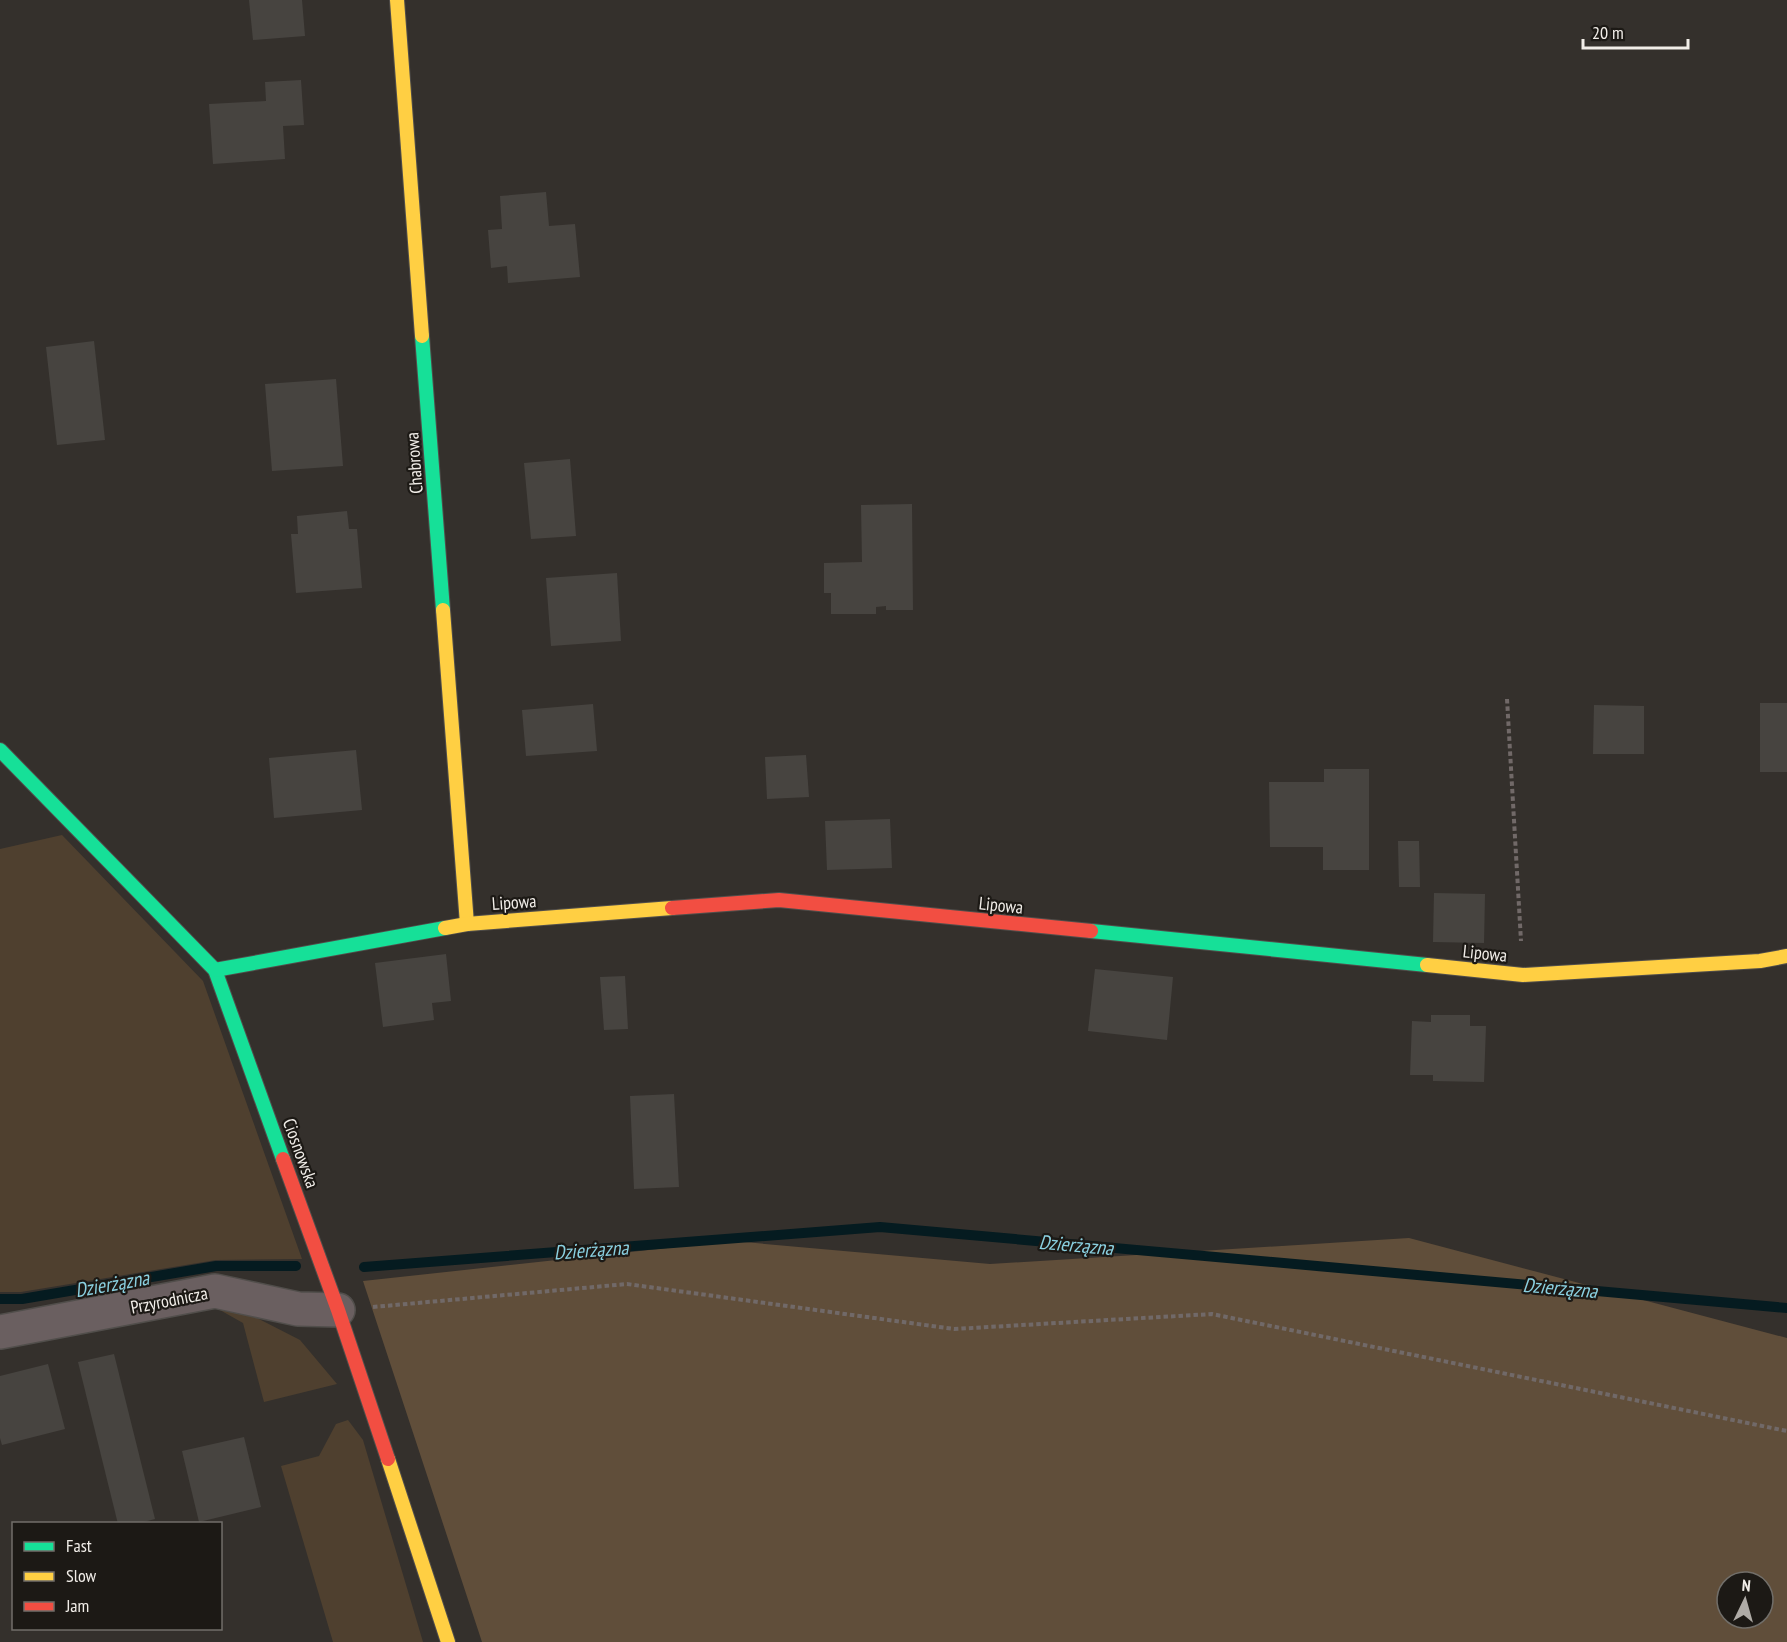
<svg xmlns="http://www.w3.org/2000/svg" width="1787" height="1642" font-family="'PT Sans Narrow',sans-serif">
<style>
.green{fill:#4f402f}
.forest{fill:#604e3a;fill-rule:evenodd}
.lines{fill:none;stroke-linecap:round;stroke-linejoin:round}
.stream{stroke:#051b20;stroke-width:10}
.building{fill:#474440}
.street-casing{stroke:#514e4b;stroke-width:36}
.fast-casing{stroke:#514e4b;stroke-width:16}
.slow-casing{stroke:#514e4b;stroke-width:16}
.jam-casing{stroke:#514e4b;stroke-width:16}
.path{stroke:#716968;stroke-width:4;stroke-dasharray:4.5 3;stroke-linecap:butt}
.street{stroke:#6a5f60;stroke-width:33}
.fast{stroke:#16e098;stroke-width:14}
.slow{stroke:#ffcf43;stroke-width:14}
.jam{stroke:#f24e42;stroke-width:14}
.labels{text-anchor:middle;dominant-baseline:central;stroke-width:4.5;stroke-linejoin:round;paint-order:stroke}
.street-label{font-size:18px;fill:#f1ede8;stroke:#1c1915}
.water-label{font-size:20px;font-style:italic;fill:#8ad0e0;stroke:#1c1915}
</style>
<rect width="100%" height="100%" fill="#34302c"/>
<g class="green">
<path d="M 62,835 L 203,981 L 302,1259 L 216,1260 L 21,1292 L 0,1292 L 0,849 Z"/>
<path d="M 211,1305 L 257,1318 L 300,1340 L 337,1384 L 264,1402 L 243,1323 Z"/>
<path d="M 348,1420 L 363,1440 L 423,1642 L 333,1642 L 281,1466 L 319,1456 L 336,1424 Z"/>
</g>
<path class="forest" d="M 1409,1238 L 1787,1338 L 1787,1642 L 482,1642 L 363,1281 L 732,1241 L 990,1264 ZM 1727,1582 L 1763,1582 L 1763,1618 L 1727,1618 Z"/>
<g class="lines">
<g class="stream">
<path d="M 364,1267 L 880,1227 L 1787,1308"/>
<path d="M 0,1299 L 22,1299 L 216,1266 L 296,1266"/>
</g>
</g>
<g class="building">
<path d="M 249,0 L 302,0 L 305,36 L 253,40 Z"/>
<path d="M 301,80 L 304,125 L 283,126 L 285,159 L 213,164 L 209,104 L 266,101 L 265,82 Z"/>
<path d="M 546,192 L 549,226 L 575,224 L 580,277 L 508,283 L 507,266 L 491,268 L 488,230 L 502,229 L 500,196 Z"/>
<path d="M 94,341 L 105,440 L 57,445 L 46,347 Z"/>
<path d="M 336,379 L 343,466 L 272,471 L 265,384 Z"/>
<path d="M 570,459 L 576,536 L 531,539 L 524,463 Z"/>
<path d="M 912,504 L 913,610 L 886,610 L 886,606 L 876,607 L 876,614 L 831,614 L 831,593 L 824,593 L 824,563 L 862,562 L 861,505 Z"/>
<path d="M 347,511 L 349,529 L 357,529 L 362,588 L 296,593 L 291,534 L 298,534 L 297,516 Z"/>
<path d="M 617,573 L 621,641 L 551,646 L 546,578 Z"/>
<rect x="1760" y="703" width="27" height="69"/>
<path d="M 593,704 L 597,751 L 526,756 L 522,710 Z"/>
<path d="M 1594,705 L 1644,706 L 1644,754 L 1593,754 Z"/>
<path d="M 356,750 L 362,810 L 274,818 L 269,758 Z"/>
<path d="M 806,755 L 809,797 L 767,799 L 765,757 Z"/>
<path d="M 1324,769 L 1369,769 L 1369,870 L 1323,870 L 1323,847 L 1270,847 L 1269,782 L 1324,782 Z"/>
<path d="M 890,819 L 892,868 L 827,870 L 825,821 Z"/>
<path d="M 1398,841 L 1419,841 L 1420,887 L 1399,887 Z"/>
<path d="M 1434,893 L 1485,894 L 1484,943 L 1433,942 Z"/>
<path d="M 446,954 L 451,1001 L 432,1003 L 434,1020 L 383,1027 L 375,963 Z"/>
<path d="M 1095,969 L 1173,977 L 1167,1040 L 1088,1031 Z"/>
<path d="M 625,976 L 628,1029 L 604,1030 L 600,977 Z"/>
<path d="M 1431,1015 L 1470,1015 L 1470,1026 L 1486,1026 L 1484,1082 L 1433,1081 L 1433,1075 L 1410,1075 L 1412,1021 L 1431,1022 Z"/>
<path d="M 674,1094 L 679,1187 L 634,1189 L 630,1096 Z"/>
<path d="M 114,1354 L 155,1519 L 136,1524 L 118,1524 L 78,1362 Z"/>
<path d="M 48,1364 L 65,1429 L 2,1445 L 0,1438 L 0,1376 Z"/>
<path d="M 244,1437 L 261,1507 L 199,1522 L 182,1451 Z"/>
</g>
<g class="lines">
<defs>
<path id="street" d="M 0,1332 L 215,1291 L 298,1309 L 338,1310"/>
<g id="fast">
<path d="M 422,336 L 443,610"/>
<path d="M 0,750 L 215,970 L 283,1159"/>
<path d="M 1091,931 L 1427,965"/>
<path d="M 215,970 L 445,928"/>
</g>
<g id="slow">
<path d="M 397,0 L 422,336"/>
<path d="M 443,610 L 467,924"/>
<path d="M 445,928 L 467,924 L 672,908"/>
<path d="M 1427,965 L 1523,975 L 1760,961 L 1787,956"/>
<path d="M 388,1459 L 448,1642"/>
</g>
<g id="jam">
<path d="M 672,908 L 779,900 L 1091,931"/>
<path d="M 283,1159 L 338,1310 L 388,1459"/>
</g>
</defs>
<use href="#street" class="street-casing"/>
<use href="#fast" class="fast-casing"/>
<use href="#slow" class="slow-casing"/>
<use href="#jam" class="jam-casing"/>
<g class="path">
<path d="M 1507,699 L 1521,941"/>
<path d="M 373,1307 L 627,1284 L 954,1329 L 1212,1314 L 1787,1431"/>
</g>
<use href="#street" class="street"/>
<use href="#fast" class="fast"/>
<use href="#slow" class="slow"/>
<use href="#jam" class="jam"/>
</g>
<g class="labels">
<g class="street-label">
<text transform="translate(414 463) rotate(-94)">Chabrowa</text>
<text transform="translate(514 902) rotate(-4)">Lipowa</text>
<text transform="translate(1001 905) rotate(6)">Lipowa</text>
<text transform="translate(1485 953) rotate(6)">Lipowa</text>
<text transform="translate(301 1153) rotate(70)">Ciosnowska</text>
<text transform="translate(169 1300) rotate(-11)">Przyrodnicza</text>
</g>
<g class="water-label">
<text transform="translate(1076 1245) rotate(5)">Dzierżązna</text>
<text transform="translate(591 1250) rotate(-4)">Dzierżązna</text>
<text transform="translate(112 1284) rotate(-10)">Dzierżązna</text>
<text transform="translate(1560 1288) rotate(5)">Dzierżązna</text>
</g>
</g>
<rect x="12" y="1522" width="210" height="108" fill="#1c1915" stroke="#716e69" stroke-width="1.5"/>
<rect x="24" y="1542" width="30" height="9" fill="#16e098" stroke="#716e69" stroke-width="1.5"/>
<text x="66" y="1552" font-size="18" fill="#f1ede8">Fast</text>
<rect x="24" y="1572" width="30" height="9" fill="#ffcf43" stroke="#716e69" stroke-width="1.5"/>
<text x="66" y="1582" font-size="18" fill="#f1ede8">Slow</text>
<rect x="24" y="1602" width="30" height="9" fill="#f24e42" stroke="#716e69" stroke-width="1.5"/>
<text x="66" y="1612" font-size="18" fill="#f1ede8">Jam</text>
<g transform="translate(1745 1600) rotate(5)"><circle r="28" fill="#1c1915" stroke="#716e69" stroke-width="1.5"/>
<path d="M0-4.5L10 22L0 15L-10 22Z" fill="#afaba6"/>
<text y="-9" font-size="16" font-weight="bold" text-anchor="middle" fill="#f1ede8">N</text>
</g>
<path d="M1583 39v9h105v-9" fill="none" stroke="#f1ede8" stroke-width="3"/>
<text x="1592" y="39" font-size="18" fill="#f1ede8" stroke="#1c1915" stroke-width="4.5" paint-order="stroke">20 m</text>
</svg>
